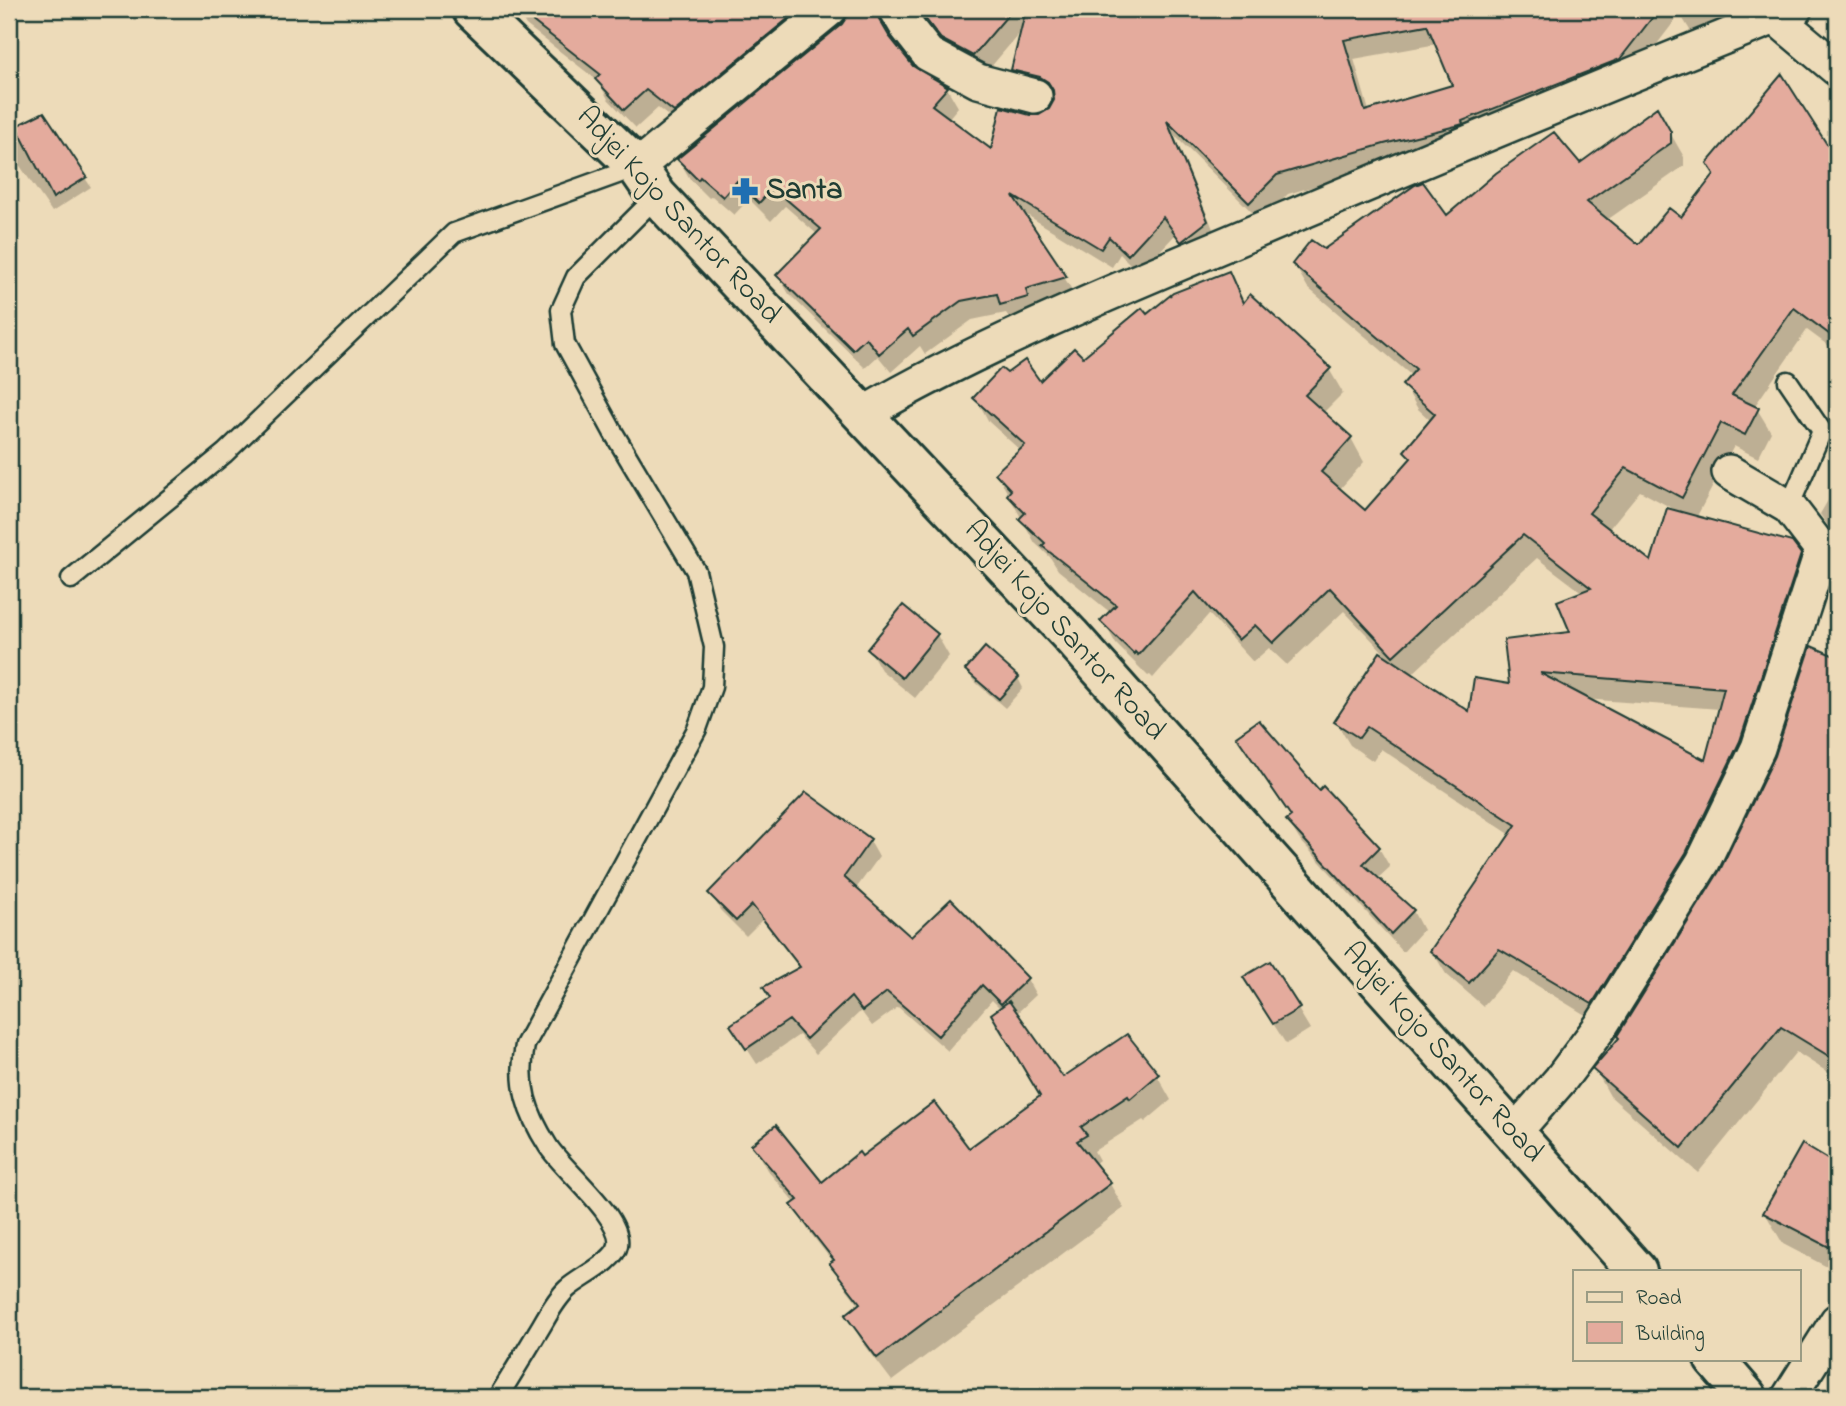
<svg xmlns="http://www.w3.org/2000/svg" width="1846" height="1406" font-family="'Indie Flower',sans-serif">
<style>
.shadow{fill:#0003;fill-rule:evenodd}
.building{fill:#e4ab9d;stroke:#1f3d34;stroke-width:2;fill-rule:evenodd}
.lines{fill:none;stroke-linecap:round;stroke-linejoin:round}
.service-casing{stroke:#1f3d34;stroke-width:23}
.minor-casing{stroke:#1f3d34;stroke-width:38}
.tertiary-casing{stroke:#1f3d34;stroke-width:44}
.service{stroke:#eddbb9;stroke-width:18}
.minor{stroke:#eddbb9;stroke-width:33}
.tertiary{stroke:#eddbb9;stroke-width:38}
.labels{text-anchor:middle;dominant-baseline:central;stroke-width:6;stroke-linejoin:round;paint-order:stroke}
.poi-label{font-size:30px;font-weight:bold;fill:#1f3d34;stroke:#eddbb9;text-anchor:start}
.street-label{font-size:30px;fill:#1f3d34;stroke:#eddbb9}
</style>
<rect width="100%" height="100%" fill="#eddbb9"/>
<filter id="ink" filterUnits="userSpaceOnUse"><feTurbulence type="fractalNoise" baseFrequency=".0143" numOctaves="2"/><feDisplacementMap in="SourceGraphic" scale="14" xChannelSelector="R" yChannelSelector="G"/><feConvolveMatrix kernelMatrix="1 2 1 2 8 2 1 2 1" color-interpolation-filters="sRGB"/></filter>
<g filter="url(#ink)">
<g class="shadow">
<path d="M 516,9 L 839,9 L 686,130 L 658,108 L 636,128 L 608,99 L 598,81 L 526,25 Z"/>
<path d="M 840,9 L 867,9 L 878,27 L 912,68 L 947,88 L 958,107 L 948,119 L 992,152 L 1031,116 L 1041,116 L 1050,110 L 1055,98 L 1024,89 L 1013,69 L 1023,29 L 984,75 L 954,58 L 920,9 L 1751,9 L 1701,48 L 1680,14 L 1631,78 L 1396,162 L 1288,194 L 1261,221 L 1174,135 L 1218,241 L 1193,260 L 1175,235 L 1139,273 L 1120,254 L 1112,267 L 1022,212 L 1076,296 L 1035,308 L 1038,316 L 1013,323 L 1006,313 L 972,320 L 925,354 L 920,346 L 891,372 L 878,356 L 865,368 L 789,294 L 778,275 L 818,235 L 785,206 L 771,221 L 749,199 L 734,215 L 712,196 L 709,198 L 690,179 L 679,160 L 843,25 L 849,17 L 850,11 ZM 1437,44 L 1454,86 L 1369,111 L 1354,59 Z"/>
<path d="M 1657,110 L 1684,157 L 1684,166 L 1607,220 L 1636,244 L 1640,245 L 1681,220 L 1825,144 L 1837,129 L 1837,352 L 1807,330 L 1754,407 L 1757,409 L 1771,432 L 1758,458 L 1734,446 L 1696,518 L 1799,555 L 1813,579 L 1753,765 L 1605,1027 L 1513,971 L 1483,1006 L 1446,974 L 1432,951 L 1511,835 L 1381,749 L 1373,761 L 1350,745 L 1336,722 L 1389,658 L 1344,611 L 1287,665 L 1269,648 L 1253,662 L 1209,614 L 1153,678 L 1150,675 L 1148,676 L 1116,644 L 1103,621 L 1111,613 L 1058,570 L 1050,557 L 1035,543 L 997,474 L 1021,451 L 989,422 L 976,398 L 1006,375 L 1040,384 L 1083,359 L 1147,317 L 1229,273 L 1245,303 L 1329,369 L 1343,393 L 1323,413 L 1351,438 L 1364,462 L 1339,490 L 1365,513 L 1411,460 L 1406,452 L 1431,421 L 1418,409 L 1404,385 L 1412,376 L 1308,288 L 1294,264 L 1324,252 L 1447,218 L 1580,165 ZM 1640,491 L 1681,513 L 1652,564 L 1608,530 ZM 1537,558 L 1583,593 L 1572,633 L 1511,686 L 1470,714 L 1411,675 ZM 1584,699 L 1720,709 L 1706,763 Z"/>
<path d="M 42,113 L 91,187 L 52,212 L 9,150 L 9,130 Z"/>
<path d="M 1837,485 L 1837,540 L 1820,514 Z"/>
<path d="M 903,608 L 937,635 L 949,656 L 915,698 L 881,670 L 869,649 Z"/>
<path d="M 1812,648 L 1837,658 L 1837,1078 L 1796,1052 L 1698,1173 L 1610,1096 L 1595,1069 L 1621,1039 L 1722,871 L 1777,757 Z"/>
<path d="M 967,670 L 1018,678 L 1023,688 L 1005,708 L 973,680 Z"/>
<path d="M 1249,755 L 1319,792 L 1323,788 L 1379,848 L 1390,867 L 1377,879 L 1413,911 L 1423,930 L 1403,952 L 1299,839 L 1288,821 L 1292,817 Z"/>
<path d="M 806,794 L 870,841 L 879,857 L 855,890 L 911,940 L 1027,979 L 1036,995 L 1016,1014 L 1062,1079 L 1157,1075 L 1171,1100 L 1145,1122 L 1143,1120 L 1094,1151 L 1099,1160 L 1094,1164 L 1110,1184 L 1124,1208 L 892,1381 L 861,1340 L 847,1315 L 860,1306 L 846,1288 L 833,1262 L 808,1230 L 794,1206 L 796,1204 L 767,1170 L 753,1145 L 821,1184 L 861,1158 L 969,1150 L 1042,1097 L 995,1024 L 1007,1015 L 992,1000 L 948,1051 L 898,1007 L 872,1026 L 861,1011 L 816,1054 L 799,1035 L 757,1064 L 742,1041 L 772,999 L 800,969 L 762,920 L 746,936 L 720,910 L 711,893 Z"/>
<path d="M 1257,998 L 1298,1009 L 1310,1029 L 1286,1044 Z"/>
<path d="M 1803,1147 L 1837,1167 L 1837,1272 L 1783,1244 L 1765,1213 Z"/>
</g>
<g class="building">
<path d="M 517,9 L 790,9 L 795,13 L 674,112 L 646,90 L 624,110 L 595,79 L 600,74 Z"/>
<path d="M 852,9 L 877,9 L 879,19 L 889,36 L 913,66 L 948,87 L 932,105 L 991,149 L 1001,107 L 1030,115 L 1039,115 L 1049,109 L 1054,100 L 1053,90 L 1048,82 L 1040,77 L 1011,70 L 1026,9 L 1659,9 L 1620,59 L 1462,121 L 1463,124 L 1456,126 L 1384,144 L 1277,175 L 1249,203 L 1167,121 L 1208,221 L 1181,242 L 1163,217 L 1128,255 L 1109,237 L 1101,249 L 1013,196 L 1067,277 L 1026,289 L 1028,297 L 1000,305 L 997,294 L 961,301 L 913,336 L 908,329 L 879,354 L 866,338 L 853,350 L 776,275 L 821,229 L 773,188 L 759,203 L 737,181 L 723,197 L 700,177 L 698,180 L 677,159 L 842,24 ZM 1427,25 L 1452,85 L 1365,111 L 1344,40 Z"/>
<path d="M 918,9 L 1013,9 L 973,56 L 941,39 Z"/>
<path d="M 1782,74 L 1837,160 L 1837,340 L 1794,308 L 1732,395 L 1759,408 L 1745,435 L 1721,423 L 1682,498 L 1626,468 L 1589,513 L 1651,561 L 1667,508 L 1792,542 L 1801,554 L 1740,741 L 1686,853 L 1592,1004 L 1499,949 L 1469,983 L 1430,951 L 1516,825 L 1367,727 L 1359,738 L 1334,722 L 1380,652 L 1469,711 L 1474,678 L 1509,684 L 1504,640 L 1570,632 L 1557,601 L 1591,588 L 1523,535 L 1393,656 L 1330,588 L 1273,643 L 1255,625 L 1238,640 L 1195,592 L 1138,655 L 1135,652 L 1134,654 L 1100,621 L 1116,605 L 1042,546 L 1045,543 L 1019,519 L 1025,513 L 1007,495 L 1011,490 L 995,473 L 1025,445 L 973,398 L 1001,368 L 1007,373 L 1025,360 L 1040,381 L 1074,348 L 1083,357 L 1142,308 L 1147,314 L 1173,293 L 1229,271 L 1243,303 L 1250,294 L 1331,368 L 1305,395 L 1352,437 L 1321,472 L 1365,510 L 1411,458 L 1404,451 L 1435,414 L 1402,385 L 1416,369 L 1292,264 L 1311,240 L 1324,249 L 1415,185 L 1423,182 L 1447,215 L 1496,173 L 1554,132 L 1580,163 L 1657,107 L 1671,132 L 1671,143 L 1587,202 L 1636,243 L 1640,243 L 1669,208 L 1681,217 L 1714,174 L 1707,163 ZM 1540,673 L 1724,688 L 1705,760 Z"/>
<path d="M 44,112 L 87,177 L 53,198 L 16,126 Z"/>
<path d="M 903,605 L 938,634 L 902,678 L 867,649 Z"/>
<path d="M 1811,646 L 1837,657 L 1837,1061 L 1781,1027 L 1682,1148 L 1592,1069 L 1619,1038 L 1617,1036 L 1720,870 L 1775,756 Z"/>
<path d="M 985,647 L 1019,677 L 999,699 L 965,670 Z"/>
<path d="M 1259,720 L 1319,790 L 1323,786 L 1380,847 L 1363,864 L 1414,910 L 1391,934 L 1286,820 L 1291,816 L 1236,736 Z"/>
<path d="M 806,792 L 871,839 L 844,877 L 911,937 L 951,899 L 1028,978 L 1001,1004 L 982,985 L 938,1036 L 887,992 L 862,1011 L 851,997 L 806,1039 L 789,1020 L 746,1049 L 730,1025 L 770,998 L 763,987 L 800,967 L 752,905 L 736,921 L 708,893 Z"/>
<path d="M 1270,961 L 1300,1008 L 1273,1024 L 1243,977 Z"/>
<path d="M 1009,1001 L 1063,1077 L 1127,1034 L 1159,1074 L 1130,1099 L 1128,1096 L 1081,1127 L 1087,1135 L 1077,1141 L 1111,1183 L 877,1358 L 845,1315 L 860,1303 L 829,1263 L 834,1260 L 791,1205 L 798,1200 L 751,1145 L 776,1125 L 822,1182 L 859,1152 L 862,1156 L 934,1102 L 969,1148 L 1040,1096 L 991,1014 Z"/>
<path d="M 1802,1144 L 1837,1165 L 1837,1251 L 1763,1213 Z"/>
</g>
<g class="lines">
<defs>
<g id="service">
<path d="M 1788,381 L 1822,431 L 1789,507"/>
<path d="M 71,579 L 225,453 L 454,233 L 637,167"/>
<path d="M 498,1397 C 511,1376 524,1355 537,1333 C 546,1319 554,1301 567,1289 C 580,1277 615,1262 618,1245 C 623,1217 563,1170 548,1146 C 527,1113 517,1085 525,1045 L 697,729 L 712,687 L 714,647 L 696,571 L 613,432 L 565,344 L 561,310 L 576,277 L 657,196"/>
</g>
<g id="minor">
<path d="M 896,9 L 906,26 L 928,54 L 978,81 L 1035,96"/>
<path d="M 1775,17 L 1837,69"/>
<path d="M 637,167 L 830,9"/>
<path d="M 863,414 C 987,342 1120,289 1252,233 C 1432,157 1613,81 1795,9"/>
<path d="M 1729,472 L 1789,507 L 1822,550 L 1837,560"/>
<path d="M 1514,1133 L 1561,1079 L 1600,1027 L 1703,862 L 1758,748 L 1822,550"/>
<path d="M 1789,1397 L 1837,1321"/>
</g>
<g id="tertiary">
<path d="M 472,9 L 637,167 L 657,196 L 1070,635 L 1637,1271"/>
<path d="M 1714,1359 L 1747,1397"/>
</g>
</defs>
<use href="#service" class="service-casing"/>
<use href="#minor" class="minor-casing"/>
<use href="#tertiary" class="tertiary-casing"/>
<use href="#service" class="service"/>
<use href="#minor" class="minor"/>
<use href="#tertiary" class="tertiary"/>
</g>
</g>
<defs>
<symbol id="pharmacy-bare" viewBox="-9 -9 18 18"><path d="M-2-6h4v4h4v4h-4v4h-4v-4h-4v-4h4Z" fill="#1f6fb2" stroke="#eddbb9" stroke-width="2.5" paint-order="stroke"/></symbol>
</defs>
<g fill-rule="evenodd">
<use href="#pharmacy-bare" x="726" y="172" width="38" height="38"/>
</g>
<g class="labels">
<g class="poi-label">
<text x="766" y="191">Santa</text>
</g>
<g class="street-label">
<text transform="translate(678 216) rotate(47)">Adjei Kojo Santor Road</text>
<text transform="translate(1064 631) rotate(48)">Adjei Kojo Santor Road</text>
<text transform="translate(1442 1053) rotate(48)">Adjei Kojo Santor Road</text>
</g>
</g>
<rect width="1846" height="1406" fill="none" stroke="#eddbb9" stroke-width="35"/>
<rect x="18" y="18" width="1811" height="1371" fill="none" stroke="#1f3d34" stroke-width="2.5" filter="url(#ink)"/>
<rect x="1573" y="1270" width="228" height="91" fill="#eddbb9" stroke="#9b9c84" stroke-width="2"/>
<rect x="1587" y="1292" width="35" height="10" fill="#eddbb9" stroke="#9b9c84" stroke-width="2"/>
<text x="1636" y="1304" font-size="21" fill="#1f3d34">Road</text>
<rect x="1587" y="1322" width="35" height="21" fill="#e4ab9d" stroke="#9b9c84" stroke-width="2"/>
<text x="1636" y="1340" font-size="21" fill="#1f3d34">Building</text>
</svg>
